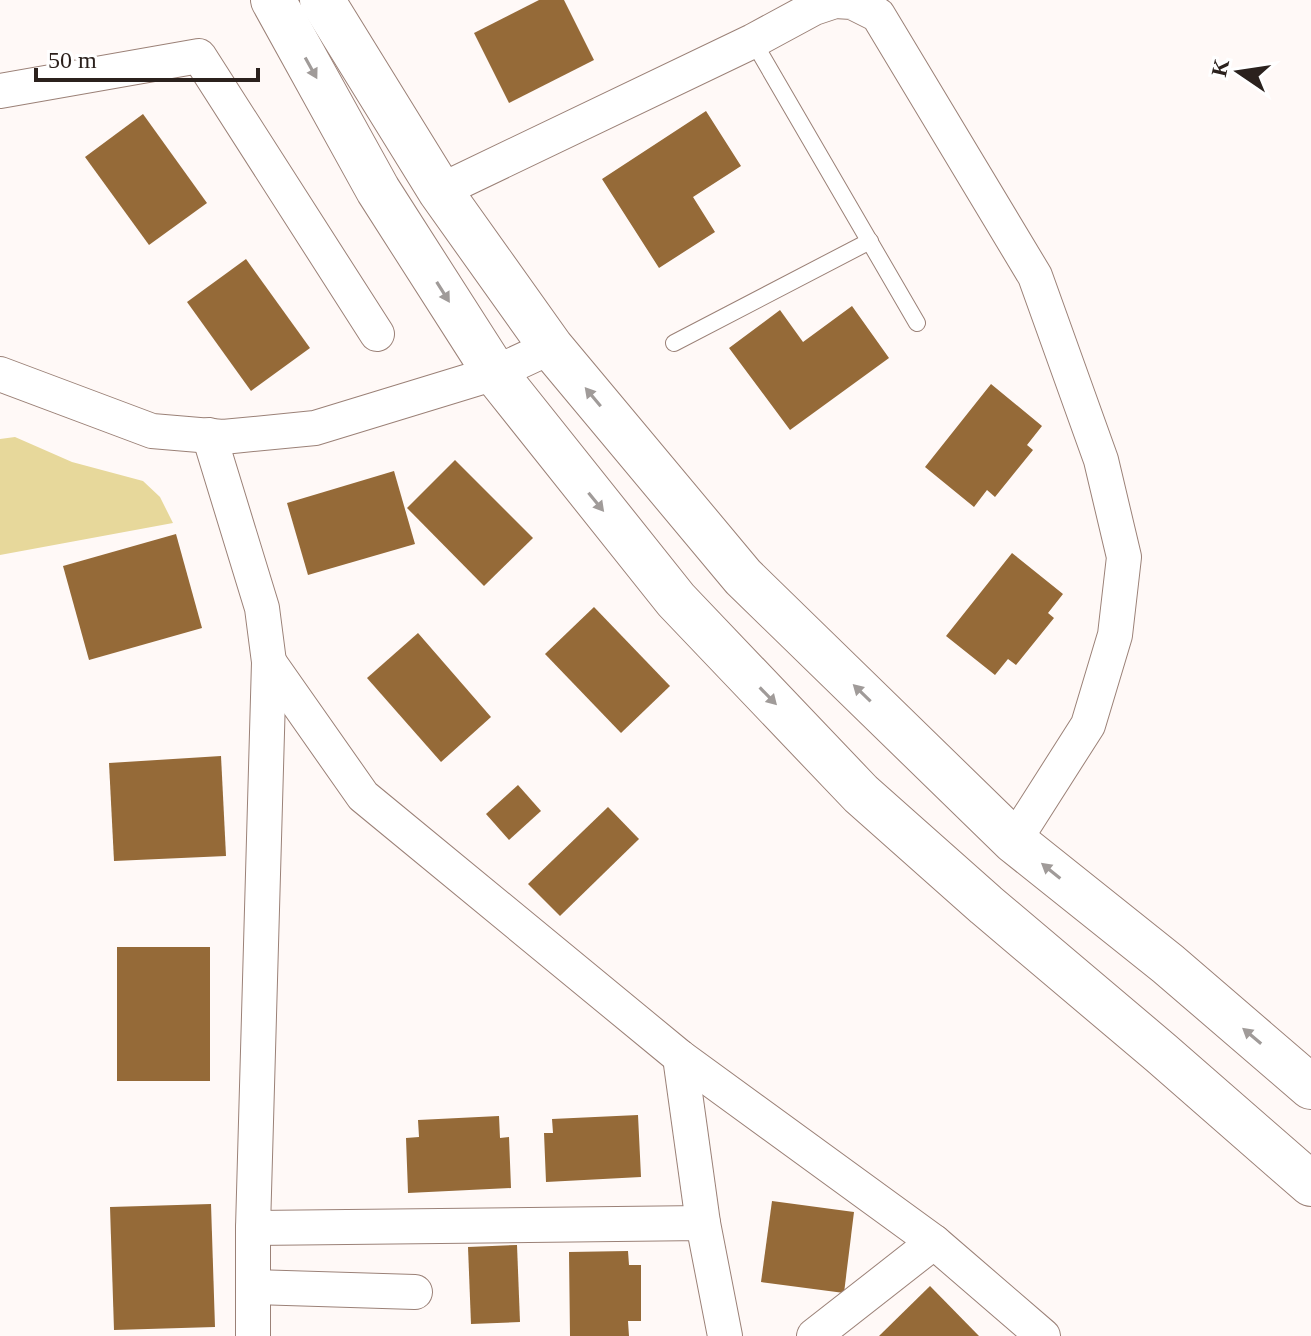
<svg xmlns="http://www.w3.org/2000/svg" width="1311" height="1336" font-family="Georgia,serif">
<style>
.green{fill:#e7d89b}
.building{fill:#956a38}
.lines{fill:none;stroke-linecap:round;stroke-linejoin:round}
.lane-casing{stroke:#9b8177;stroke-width:18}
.street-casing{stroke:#9b8177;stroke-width:36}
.secondary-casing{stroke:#9b8177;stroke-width:46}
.lane{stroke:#fff;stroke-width:16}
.street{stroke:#fff;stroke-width:34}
.secondary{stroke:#fff;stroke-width:44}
.oneway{fill:#a09b99}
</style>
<rect width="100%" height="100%" fill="#fff9f7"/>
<path class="green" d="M 15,437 L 72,462 L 143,481 L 160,497 L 173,523 L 0,555 L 0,439 Z"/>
<g class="building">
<path d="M 539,0 L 564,0 L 594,60 L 509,103 L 474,33 Z"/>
<path d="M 706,111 L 741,166 L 693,197 L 715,232 L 659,268 L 602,179 Z"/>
<path d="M 143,114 L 207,203 L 149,245 L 85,157 Z"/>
<path d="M 246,259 L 310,348 L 251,391 L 187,302 Z"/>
<path d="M 852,306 L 889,358 L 790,430 L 729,348 L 780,310 L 803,342 Z"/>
<path d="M 991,384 L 1042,426 L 1027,445 L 1033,450 L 995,497 L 987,490 L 974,507 L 925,467 Z"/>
<path d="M 455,460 L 533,538 L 484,586 L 407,508 Z"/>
<path d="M 394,471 L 415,544 L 308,575 L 287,503 Z"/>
<path d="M 176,534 L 202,628 L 89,660 L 63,566 Z"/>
<path d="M 1012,553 L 1063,594 L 1048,613 L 1054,618 L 1016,665 L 1008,659 L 995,675 L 946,636 Z"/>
<path d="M 594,607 L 670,686 L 621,733 L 545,654 Z"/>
<path d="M 418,633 L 491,717 L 441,762 L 367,678 Z"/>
<path d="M 221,756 L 226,856 L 114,861 L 109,763 Z"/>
<path d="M 518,785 L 541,811 L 509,840 L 486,814 Z"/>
<path d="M 608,807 L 639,839 L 560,916 L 528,884 Z"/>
<rect x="117" y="947" width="93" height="134"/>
<path d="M 638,1115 L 641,1177 L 546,1182 L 544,1133 L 553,1133 L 552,1119 Z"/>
<path d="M 499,1116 L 500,1138 L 509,1137 L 511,1188 L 408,1193 L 406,1138 L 419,1137 L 418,1120 Z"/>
<path d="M 772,1201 L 854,1212 L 844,1293 L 761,1282 Z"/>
<path d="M 211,1204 L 215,1327 L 114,1330 L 110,1207 Z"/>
<path d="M 517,1245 L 520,1322 L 471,1324 L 468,1247 Z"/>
<path d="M 628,1251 L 629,1265 L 641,1265 L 641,1321 L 628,1321 L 629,1336 L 570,1336 L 569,1252 Z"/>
<path d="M 930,1286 L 979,1336 L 879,1336 Z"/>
</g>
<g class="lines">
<defs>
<g id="lane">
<path d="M 753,41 L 917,323"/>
<path d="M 674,343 L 870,241"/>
</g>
<g id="street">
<path d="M 0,91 L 199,56 L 377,334"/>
<path d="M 440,191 L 753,41 L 814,8 L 835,1 L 852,2 L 878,15 L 1035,276 L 1101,460 L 1124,557 L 1115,635 L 1088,725 L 1014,841"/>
<path d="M 0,374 L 152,431 L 223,437 L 315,428 L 495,373 L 551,347"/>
<path d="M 209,435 L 262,608 L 269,662 L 253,1228 L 253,1336"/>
<path d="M 269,662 L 363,796 L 680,1057 L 934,1242 L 1043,1336"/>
<path d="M 680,1057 L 703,1223"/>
<path d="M 253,1228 L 703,1223 L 725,1336"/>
<path d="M 253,1287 L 415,1292"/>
<path d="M 814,1336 L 934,1242"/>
</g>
<g id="secondary">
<path d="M 273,0 L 378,190 L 495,373 L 676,600 L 861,794 L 986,905 L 1161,1053 L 1311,1184"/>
<path d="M 322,0 L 440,191 L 551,347 L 743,577 L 1014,841 L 1168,964 L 1311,1087"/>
</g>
</defs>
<use href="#lane" class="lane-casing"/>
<use href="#street" class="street-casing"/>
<use href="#secondary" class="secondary-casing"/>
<use href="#lane" class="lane"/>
<use href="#street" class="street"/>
<use href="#secondary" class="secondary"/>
</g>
<defs><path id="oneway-solid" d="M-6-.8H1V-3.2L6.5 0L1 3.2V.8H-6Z" transform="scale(2)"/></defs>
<g class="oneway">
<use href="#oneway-solid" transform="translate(311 68) rotate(61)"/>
<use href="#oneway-solid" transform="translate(443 292) rotate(58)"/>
<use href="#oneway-solid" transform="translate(593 397) rotate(-130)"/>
<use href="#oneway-solid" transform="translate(596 502) rotate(51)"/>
<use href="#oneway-solid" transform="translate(862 693) rotate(-136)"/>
<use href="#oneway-solid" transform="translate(768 696) rotate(46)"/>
<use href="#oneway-solid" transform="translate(1051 871) rotate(-141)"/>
<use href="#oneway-solid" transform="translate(1252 1036) rotate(-140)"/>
</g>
<g transform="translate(1239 72) rotate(283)" stroke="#ffffff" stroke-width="6" paint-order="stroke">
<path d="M0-6L14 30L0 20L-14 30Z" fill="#2b211d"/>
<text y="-12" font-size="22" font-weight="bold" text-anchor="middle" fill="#2b211d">K</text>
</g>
<path d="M36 68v12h222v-12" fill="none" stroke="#2b211d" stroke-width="4"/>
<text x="48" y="68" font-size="24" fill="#2b211d" stroke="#ffffff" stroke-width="6" paint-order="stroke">50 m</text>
</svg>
